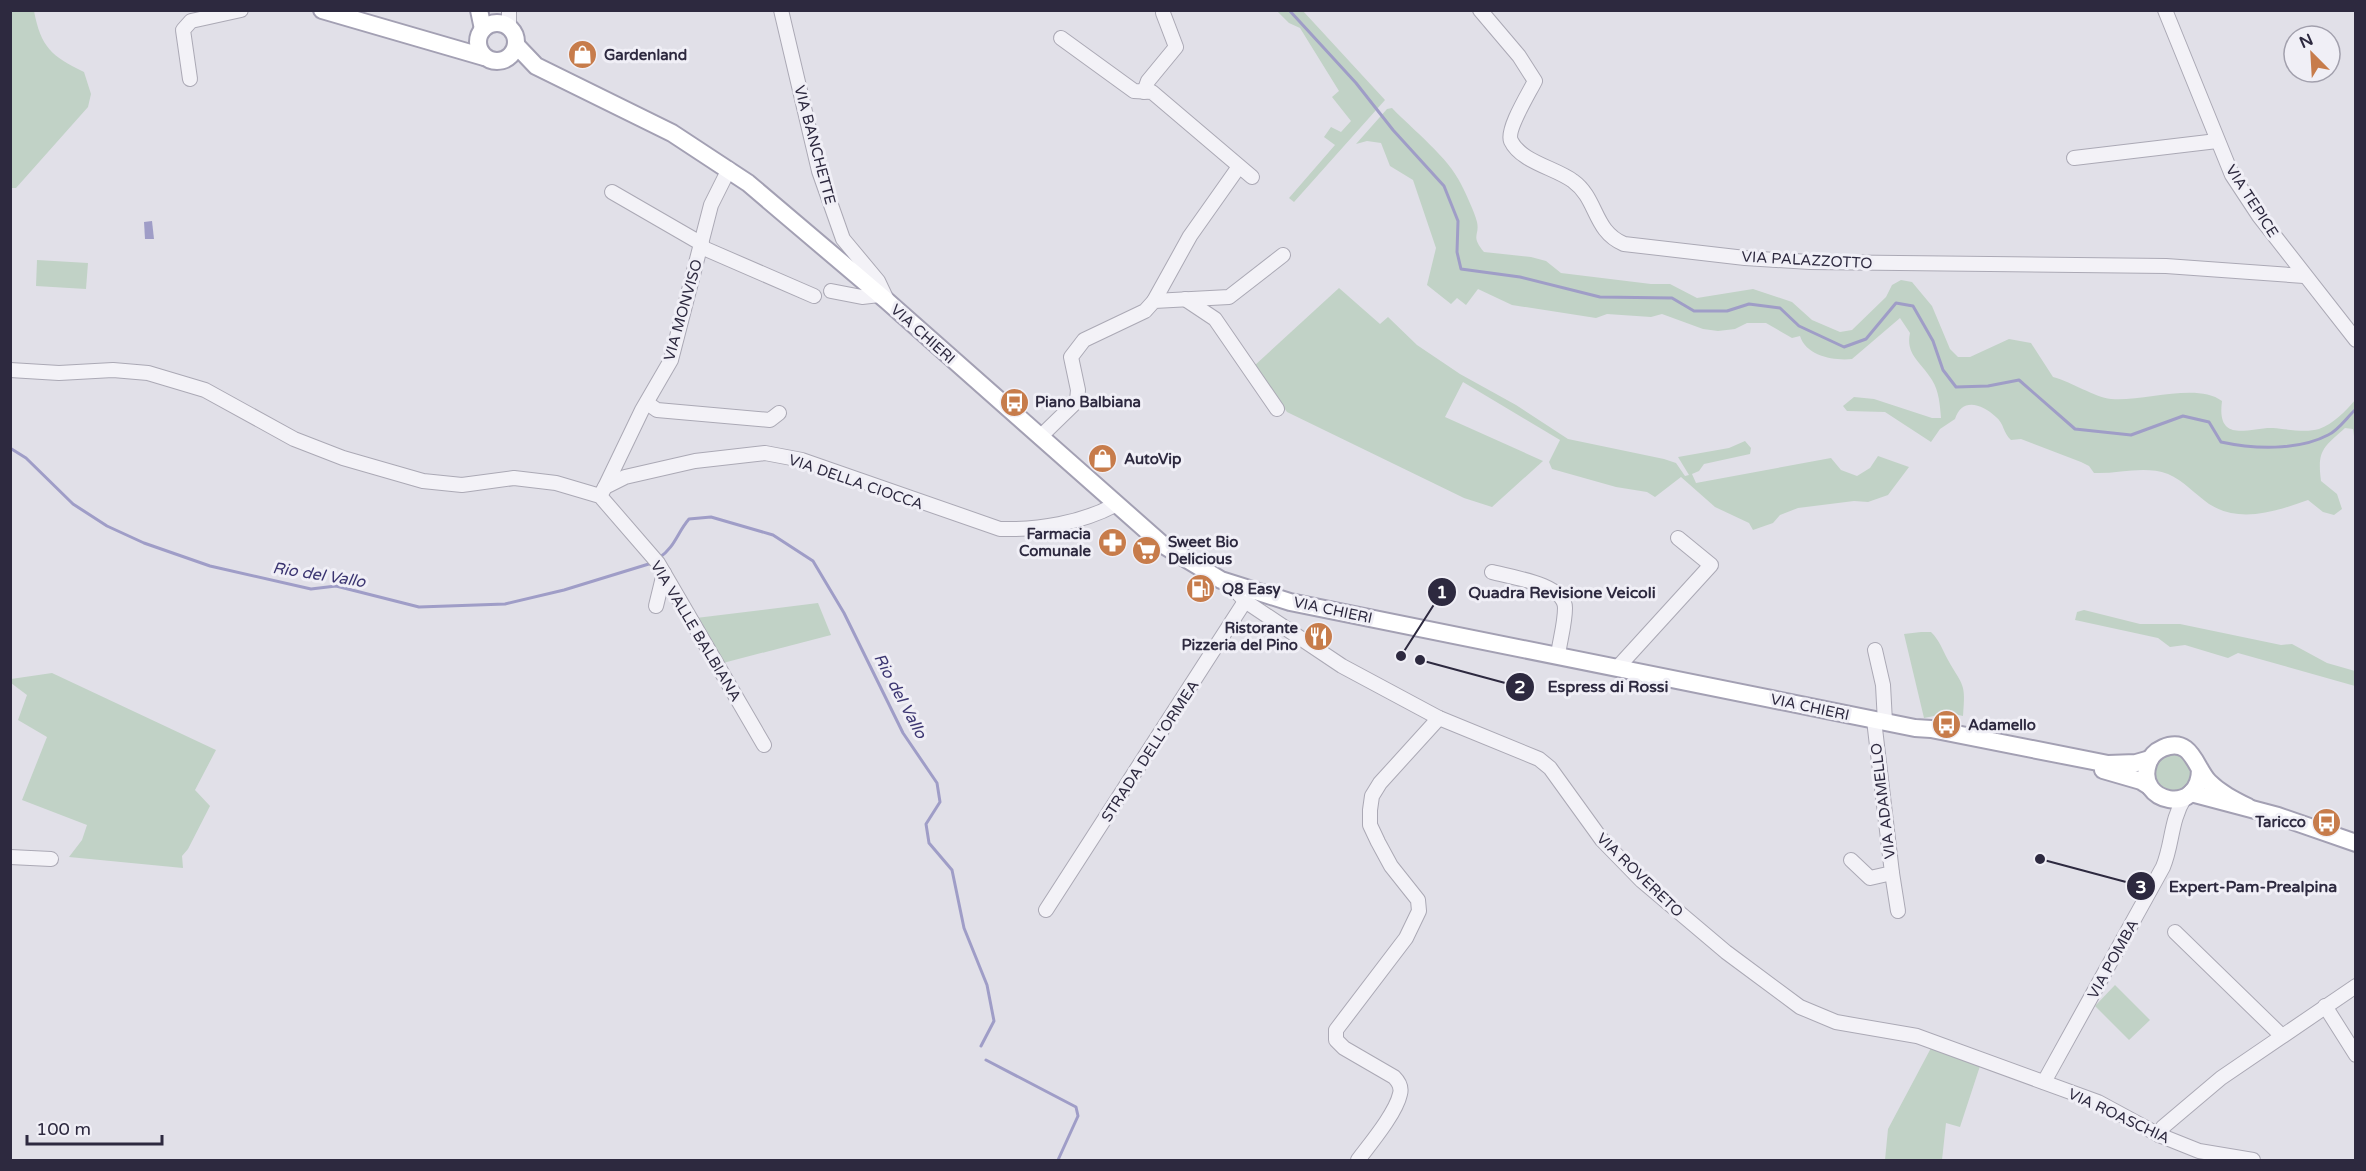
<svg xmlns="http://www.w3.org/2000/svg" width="2366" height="1171" font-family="'Varela Round',sans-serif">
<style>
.green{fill:#c1d2c6}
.water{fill:#9f9dc7}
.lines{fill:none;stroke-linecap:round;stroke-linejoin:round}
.stream{stroke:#9f9dc7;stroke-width:3}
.minor-casing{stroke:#aba9b5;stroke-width:16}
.major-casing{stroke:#a3a0b3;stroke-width:20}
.minor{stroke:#f3f2f7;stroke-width:14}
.major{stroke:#fff;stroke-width:16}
.labels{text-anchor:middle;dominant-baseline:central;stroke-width:6;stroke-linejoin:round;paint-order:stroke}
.poi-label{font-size:15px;font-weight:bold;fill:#2d293f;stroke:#f0eff6;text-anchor:start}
.street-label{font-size:15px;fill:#2d293f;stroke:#f0eff6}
.water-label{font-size:16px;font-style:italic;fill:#3b3571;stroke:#f0eff6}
.leader{fill:none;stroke:#2d293f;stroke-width:2}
.callout-dot{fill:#2d293f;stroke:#f0eff6;stroke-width:2}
.mark-label{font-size:18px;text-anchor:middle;font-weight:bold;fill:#fff}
.callout-label{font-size:16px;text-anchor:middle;font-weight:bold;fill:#2d293f;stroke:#f0eff6;stroke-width:6;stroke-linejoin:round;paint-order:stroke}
</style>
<rect width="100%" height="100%" fill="#e1e0e8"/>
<g class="green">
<path d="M 10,11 L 34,11 C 41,47 51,56 84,72 L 91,94 L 88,107 L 16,188 L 11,188 Z"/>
<path d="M 1277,11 L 1303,11 L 1385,100 L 1294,202 L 1289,198 L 1335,145 L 1324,137 L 1331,127 L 1341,132 L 1351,121 L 1332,97 L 1339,91 L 1300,28 L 1289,23 Z"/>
<path d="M 1392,108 C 1413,130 1448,157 1461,184 C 1466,194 1474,211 1477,222 C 1480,236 1470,235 1484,252 L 1531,257 L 1546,261 L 1561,273 L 1651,284 L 1670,284 L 1697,298 L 1753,289 L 1792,302 L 1812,320 L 1840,332 L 1852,330 L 1886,297 L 1892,285 L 1901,280 L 1912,282 L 1932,306 L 1950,349 L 1958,357 L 1970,357 L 2009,339 L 2031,343 L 2053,377 C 2072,382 2094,397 2111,399 C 2143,402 2197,382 2222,401 C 2216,445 2250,427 2273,428 C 2286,429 2306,433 2319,429 C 2333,424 2346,411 2355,400 L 2355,444 L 2353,429 L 2345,428 C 2323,448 2317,450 2321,481 L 2337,494 L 2342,509 L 2334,515 L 2323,512 L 2308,500 C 2277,511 2240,524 2209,504 C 2196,495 2183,480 2168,474 C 2144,465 2119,474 2094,473 L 2089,466 L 2081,462 L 2021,439 L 2011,440 C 2003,433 2004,423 1996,417 C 1982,404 1962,397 1955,419 L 1940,429 L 1931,442 L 1885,412 L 1847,411 L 1843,406 L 1854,397 L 1874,399 L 1932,418 L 1941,418 C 1940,405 1939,391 1932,380 C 1922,363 1905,355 1910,333 L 1900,318 L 1852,359 C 1834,361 1806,356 1800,336 L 1792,338 L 1766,323 L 1747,323 L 1735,329 L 1718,331 L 1703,329 L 1662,314 L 1651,317 L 1607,314 L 1596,318 L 1512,305 L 1478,289 L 1466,305 L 1457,298 L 1451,304 L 1427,285 L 1436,248 L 1413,180 L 1390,166 L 1381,143 L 1367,141 L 1356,144 L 1387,109 Z"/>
<path d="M 37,260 L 88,263 L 86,289 L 36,286 Z"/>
<path d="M 1339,288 L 1380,324 L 1388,317 L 1417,345 L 1460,374 L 1516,405 L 1568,439 L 1664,459 L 1676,463 L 1685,476 L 1689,475 L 1678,457 L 1729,448 L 1745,441 L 1751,448 L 1750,454 L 1704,464 L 1699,471 L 1692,474 L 1696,483 L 1831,458 L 1841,470 L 1857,476 L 1870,468 L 1878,456 L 1909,467 L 1888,495 L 1868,502 L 1854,501 L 1798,508 L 1780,515 L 1773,523 L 1753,530 L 1749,523 L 1715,507 L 1681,477 L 1655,497 L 1647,492 L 1616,487 L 1552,469 L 1549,462 L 1560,440 L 1463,382 L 1445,417 L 1543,461 L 1492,507 L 1464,498 L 1287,412 L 1254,366 Z"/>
<path d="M 818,603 L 831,635 L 723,663 L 696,618 Z"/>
<path d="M 2084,610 L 2140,624 L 2180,624 L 2281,645 L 2292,644 L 2327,663 L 2355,671 L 2355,686 L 2238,653 L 2228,658 L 2185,645 L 2170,647 L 2158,638 L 2075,620 L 2077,612 Z"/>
<path d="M 1921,632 L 1931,632 C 1940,641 1942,649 1948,660 C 1963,687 1966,682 1963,716 L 1949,713 L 1924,718 L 1904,634 Z"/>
<path d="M 52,673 L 216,750 L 195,790 L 210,806 L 188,849 L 182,856 L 183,868 L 69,857 L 82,840 L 87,825 L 22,800 L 47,737 L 18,720 L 27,695 L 11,683 L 11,679 Z"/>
<circle cx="2173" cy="773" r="19"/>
<path d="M 2115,985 L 2150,1020 L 2129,1040 L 2095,1006 Z"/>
<path d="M 1931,1048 L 1980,1066 L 1960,1127 L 1946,1123 L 1942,1160 L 1885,1160 L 1888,1129 Z"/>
</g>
<path class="water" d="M 152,221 L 154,239 L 145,239 L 144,222 Z"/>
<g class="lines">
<g class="stream">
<path d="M 1289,10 L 1356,83 L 1393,130 L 1444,186 L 1458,221 L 1457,252 L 1461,269 L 1520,277 L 1600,297 L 1672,298 L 1694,311 L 1727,311 L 1749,304 L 1780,308 L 1799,326 L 1844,347 L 1866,339 L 1896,303 L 1913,306 L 1933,341 L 1943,370 L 1956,387 L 1988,386 L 2019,380 L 2075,429 L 2131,435 L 2183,416 L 2209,422 L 2221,442 C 2253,449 2298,451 2328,435 C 2339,430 2347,417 2356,409"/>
<path d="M 10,448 L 26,458 L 73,504 L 107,526 L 144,543 L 210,566 L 311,589 L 336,586 L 419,607 L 505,604 L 564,590 L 652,563"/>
<path d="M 659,558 C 675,547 677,533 689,519 L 711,517 L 773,535 L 813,561 L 844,613 L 903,733 L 937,783 L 940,802 L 926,824 L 929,843 L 952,870 L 964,928 L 987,985 L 994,1021 L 981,1046"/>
<path d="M 986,1060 L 1076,1107 L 1078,1116 L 1058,1160"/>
</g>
<defs>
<g id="minor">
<path d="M 509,10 L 509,27"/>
<path d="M 781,10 L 819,171 L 843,239 L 878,281 L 887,300"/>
<path d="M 1480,10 L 1519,56 L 1535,81 C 1529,93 1506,130 1511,141 C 1521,162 1556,168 1573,181 C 1598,199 1593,231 1624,244 L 1745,258 L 1810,262 L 2166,266 L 2304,276"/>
<path d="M 2165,10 L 2232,175 L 2259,216 L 2356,340"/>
<path d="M 1061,38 L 1134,91 L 1152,92 L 1252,177"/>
<path d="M 190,79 L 183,30 L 191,21 L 241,10"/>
<path d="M 1144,92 L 1148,81 L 1176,47 L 1163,13"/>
<path d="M 2074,158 L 2217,141"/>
<path d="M 612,192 L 702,244"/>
<path d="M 701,247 L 814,296"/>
<path d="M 831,291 L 862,297 L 879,295"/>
<path d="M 1185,299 L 1215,319 L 1277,409"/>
<path d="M 1154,301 L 1190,236 L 1238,168"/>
<path d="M 10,370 L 59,373 L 113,370 L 148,373 L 205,390 L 294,439 L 343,458 L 423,481 L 462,485 L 514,478 L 556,483 L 600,496 L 658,563 L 764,745"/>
<path d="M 647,403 L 657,410 L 770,420 L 779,413"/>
<path d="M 1040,437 L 1077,401 L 1078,390 L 1071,357 L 1084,340 L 1145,311 L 1154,301 L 1229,297 L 1283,255"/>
<path d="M 605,487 L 642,410 L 671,360 L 711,205 L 729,169"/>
<path d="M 600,496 L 605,487 L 625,477 L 695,461 L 765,453 L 802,460 L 1000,529 C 1039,530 1081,523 1115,505"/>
<path d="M 1492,572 C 1510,577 1565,584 1565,608 C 1565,623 1560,640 1558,655"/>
<path d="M 1229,583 L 1245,601 L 1342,666 L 1439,718 L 1539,759 L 1550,768 L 1602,840 L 1642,881 L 1726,952 L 1800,1007 L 1836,1022 L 1917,1036 L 2098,1102 L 2159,1135 L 2199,1151 L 2253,1160"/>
<path d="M 656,606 L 664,573"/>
<path d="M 1875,650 L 1883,685 L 1885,722"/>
<path d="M 1618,667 L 1711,565 L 1678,538"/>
<path d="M 10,857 L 51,859"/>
<path d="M 1851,860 L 1870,878 L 1892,873 L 1874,720"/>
<path d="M 1892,873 L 1898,911"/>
<path d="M 1046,910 L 1249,595"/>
<path d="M 2175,932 L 2282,1036"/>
<path d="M 2325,1006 L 2356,1055"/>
<path d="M 2044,1082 L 2163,867 C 2173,843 2170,821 2185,797"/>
<path d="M 2159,1135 L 2163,1127 L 2221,1078 L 2356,986"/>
<path d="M 1358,1160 C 1370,1144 1396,1113 1400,1094 C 1402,1087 1399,1082 1394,1077 L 1344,1048 L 1336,1040 L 1336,1030 L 1406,938 L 1419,911 L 1418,900 L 1391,866 L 1378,842 L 1370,825 L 1370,810 L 1372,796 L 1380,783 L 1439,718"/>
</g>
<g id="major">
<path d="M 322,10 L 484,57"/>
<path d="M 479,10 L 483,29"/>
<circle cx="497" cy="42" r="19"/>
<path d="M 516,45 L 536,66 L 672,133 L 748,183 L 887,301 L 1163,545 L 1221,580 L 1290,602 L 1915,728 L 1931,729 L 2108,764 L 2136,763 L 2150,759"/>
<path d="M 2200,769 C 2200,817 2135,803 2148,764 C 2150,757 2156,751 2163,748 C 2192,736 2195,768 2209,782 C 2220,793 2234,800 2248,807"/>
<path d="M 2103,770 L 2141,781 L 2149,786"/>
<path d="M 2191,793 L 2278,816 L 2356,843"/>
</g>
</defs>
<use href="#minor" class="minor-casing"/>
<use href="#major" class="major-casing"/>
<use href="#minor" class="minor"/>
<use href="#major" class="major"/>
</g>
<defs>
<symbol id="shop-disc" viewBox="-11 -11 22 22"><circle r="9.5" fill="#c77c4b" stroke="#f0eff6"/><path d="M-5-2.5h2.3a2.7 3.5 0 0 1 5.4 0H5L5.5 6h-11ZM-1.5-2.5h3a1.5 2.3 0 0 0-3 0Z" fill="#fff"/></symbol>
<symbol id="bus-disc" viewBox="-11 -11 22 22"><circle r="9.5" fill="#c77c4b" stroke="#f0eff6"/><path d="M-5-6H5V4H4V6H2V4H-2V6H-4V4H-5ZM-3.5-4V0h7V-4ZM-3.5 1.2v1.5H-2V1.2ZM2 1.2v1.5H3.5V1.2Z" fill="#fff"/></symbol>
<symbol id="pharmacy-disc" viewBox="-11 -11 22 22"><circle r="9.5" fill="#c77c4b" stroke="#f0eff6"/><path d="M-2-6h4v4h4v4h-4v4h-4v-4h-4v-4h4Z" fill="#fff"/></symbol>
<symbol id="supermarket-disc" viewBox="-11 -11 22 22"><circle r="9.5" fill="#c77c4b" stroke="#f0eff6"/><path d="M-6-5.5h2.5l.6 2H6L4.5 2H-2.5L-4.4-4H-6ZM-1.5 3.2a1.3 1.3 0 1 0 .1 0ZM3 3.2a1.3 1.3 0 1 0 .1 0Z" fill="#fff"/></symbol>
<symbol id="fuel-disc" viewBox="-11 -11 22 22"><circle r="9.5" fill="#c77c4b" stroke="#f0eff6"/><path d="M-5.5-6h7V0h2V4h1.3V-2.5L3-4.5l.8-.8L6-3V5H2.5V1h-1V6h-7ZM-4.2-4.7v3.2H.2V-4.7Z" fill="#fff"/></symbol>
<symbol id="restaurant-disc" viewBox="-11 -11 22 22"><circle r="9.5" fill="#c77c4b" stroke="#f0eff6"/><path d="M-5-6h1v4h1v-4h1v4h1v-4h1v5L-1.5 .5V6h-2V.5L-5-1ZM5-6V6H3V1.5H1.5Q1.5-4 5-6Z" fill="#fff"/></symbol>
</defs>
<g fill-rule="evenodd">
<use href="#shop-disc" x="566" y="38" width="33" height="33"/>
<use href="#bus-disc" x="998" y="386" width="33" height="33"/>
<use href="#shop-disc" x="1086" y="442" width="33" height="33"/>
<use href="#pharmacy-disc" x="1096" y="526" width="33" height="33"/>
<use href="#supermarket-disc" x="1130" y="534" width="33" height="33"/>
<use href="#fuel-disc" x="1184" y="572" width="33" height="33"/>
<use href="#restaurant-disc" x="1302" y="620" width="33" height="33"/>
<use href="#bus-disc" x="1930" y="708" width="33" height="33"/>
<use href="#bus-disc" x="2310" y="806" width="33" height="33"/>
</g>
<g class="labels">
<g class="poi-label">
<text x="604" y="55">Gardenland</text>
<text x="1035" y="402">Piano Balbiana</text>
<text x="1124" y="459">AutoVip</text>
<text x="1091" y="534" text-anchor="end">Farmacia<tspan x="1091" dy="17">Comunale</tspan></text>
<text x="1168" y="542">Sweet Bio<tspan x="1168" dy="17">Delicious</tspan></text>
<text x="1222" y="589">Q8 Easy</text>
<text x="1298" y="628" text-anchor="end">Ristorante<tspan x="1298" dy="17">Pizzeria del Pino</tspan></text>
<text x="1968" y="725">Adamello</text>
<text x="2306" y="822" text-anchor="end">Taricco</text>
</g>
<g class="street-label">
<text transform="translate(815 145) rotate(75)">VIA BANCHETTE</text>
<text transform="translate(2252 201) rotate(57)">VIA TEPICE</text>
<text transform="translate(1807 260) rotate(3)">VIA PALAZZOTTO</text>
<text transform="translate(683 310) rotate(-74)">VIA MONVISO</text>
<text transform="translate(923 334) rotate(42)">VIA CHIERI</text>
<text transform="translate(856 482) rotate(19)">VIA DELLA CIOCCA</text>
<text transform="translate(1333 610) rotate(12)">VIA CHIERI</text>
<text transform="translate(696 631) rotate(59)">VIA VALLE BALBIANA</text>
<text transform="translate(1810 707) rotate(12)">VIA CHIERI</text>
<text transform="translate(1150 751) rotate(-57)">STRADA DELL'ORMEA</text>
<text transform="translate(1883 801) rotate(-97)">VIA ADAMELLO</text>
<text transform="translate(1640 875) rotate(44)">VIA ROVERETO</text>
<text transform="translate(2113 959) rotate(-61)">VIA POMBA</text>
<text transform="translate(2119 1116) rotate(25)">VIA ROASCHIA</text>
</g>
<g class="water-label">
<text transform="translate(319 575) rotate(9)">Rio del Vallo</text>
<text transform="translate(900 696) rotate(62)">Rio del Vallo</text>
</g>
</g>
<path class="leader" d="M1401 656L1442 592M1420 660L1520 687M2040 859L2141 886"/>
<g class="callout-dot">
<circle cx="1401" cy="656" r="6"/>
<circle cx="1420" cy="660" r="6"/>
<circle cx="2040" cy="859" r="6"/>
<circle cx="1442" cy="592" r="15"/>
<circle cx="1520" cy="687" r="15"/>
<circle cx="2141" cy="886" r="15"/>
</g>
<g class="mark-label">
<text x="1442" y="598">1</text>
<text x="1520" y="693">2</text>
<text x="2141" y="893">3</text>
</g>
<g class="callout-label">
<text x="1562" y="598">Quadra Revisione Veicoli</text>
<text x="1608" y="692">Espress di Rossi</text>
<text x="2253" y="892">Expert-Pam-Prealpina</text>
</g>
<rect width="2366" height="1171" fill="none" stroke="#2d293f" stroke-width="24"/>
<g transform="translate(2312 54) rotate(336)"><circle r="28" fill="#f0eff6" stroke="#a2a0ad" stroke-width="1.5"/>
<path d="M0-4.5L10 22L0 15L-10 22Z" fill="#c77c4b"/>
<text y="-9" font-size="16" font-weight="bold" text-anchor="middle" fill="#2d293f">N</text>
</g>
<path d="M27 1135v9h135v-9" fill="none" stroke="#2d293f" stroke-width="3"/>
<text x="36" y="1135" font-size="18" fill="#2d293f" stroke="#f0eff6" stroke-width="4.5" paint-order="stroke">100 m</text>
</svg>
